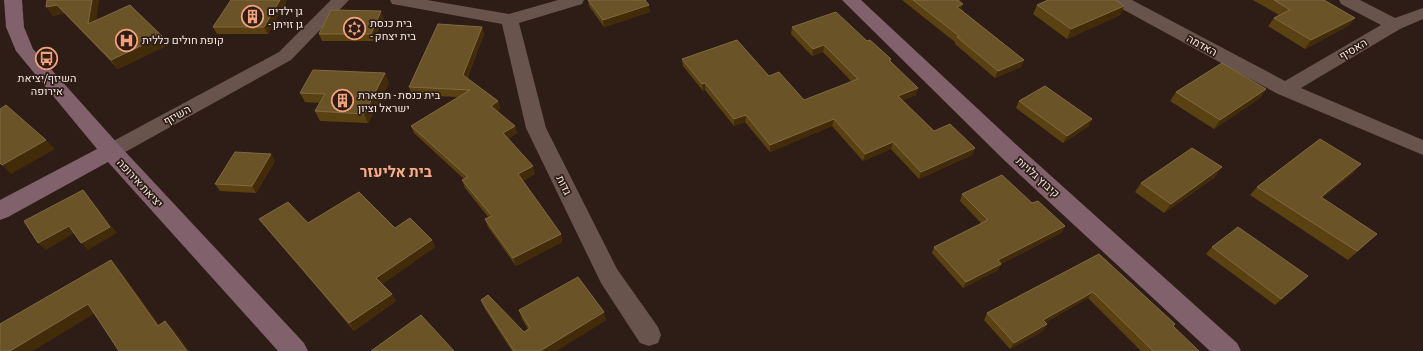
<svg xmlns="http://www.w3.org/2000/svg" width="1423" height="351" font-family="'PT Sans Narrow',Heebo,sans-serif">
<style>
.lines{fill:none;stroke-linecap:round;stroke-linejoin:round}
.street{fill:#68544c;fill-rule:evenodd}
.secondary{fill:#81616c;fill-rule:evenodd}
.wall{fill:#5a4111}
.shaded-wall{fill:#412b09}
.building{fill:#6a5327;stroke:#806a44}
.labels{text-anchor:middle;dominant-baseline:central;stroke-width:3.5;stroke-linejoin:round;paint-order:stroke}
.poi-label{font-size:11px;fill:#f3e7e2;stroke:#2e1d16;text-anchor:start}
.street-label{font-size:11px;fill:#f3e7e2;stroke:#2e1d16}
.district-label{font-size:15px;font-weight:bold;fill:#f8ad8a;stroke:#2e1d16}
</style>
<rect width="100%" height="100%" fill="#2e1d16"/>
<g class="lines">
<g class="street">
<path d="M 331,0 L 349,0 L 291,60 L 118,156 L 111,158 L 104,156 L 101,151 L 104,146 L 279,52 Z"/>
<path d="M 390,0 L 427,0 L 509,14 L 558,0 L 584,0 L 582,4 L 519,23 L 546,128 L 617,269 L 658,327 L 661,335 L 658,343 L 649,346 L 640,343 L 601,283 L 526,128 L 502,24 L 398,5 L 392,4 Z"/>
<path d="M 1111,0 L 1132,0 L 1285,81 L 1381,25 L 1341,4 L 1339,0 L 1360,0 L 1395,18 L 1423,8 L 1423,19 L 1400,29 L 1301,88 L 1423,140 L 1423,155 L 1278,94 L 1113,4 Z"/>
</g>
<g class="secondary">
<path d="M 4,0 L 22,0 L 24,27 L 33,49 L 119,145 L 304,343 L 308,351 L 278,351 L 108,162 L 8,217 L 0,220 L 0,200 L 97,149 L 16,51 L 6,27 Z"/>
<path d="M 842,0 L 861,0 L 1020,148 L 1237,343 L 1241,351 L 1210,351 L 1004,160 Z"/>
</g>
</g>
<g class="wall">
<path d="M 47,0 L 96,20 L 168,45 L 118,69 L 64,13 L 53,16 Z"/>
<path d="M 287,0 L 268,34 L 217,34 L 213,27 Z"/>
<path d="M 588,0 L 645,0 L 650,12 L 604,27 L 589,6 Z"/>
<path d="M 902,0 L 958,0 L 962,10 L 1024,60 L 1021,67 L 995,78 L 955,44 L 955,42 Z"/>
<path d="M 1253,0 L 1324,0 L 1355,18 L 1348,26 L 1305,49 L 1268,26 L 1274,18 L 1279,15 Z"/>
<path d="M 1037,5 L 1124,6 L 1120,15 L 1067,39 L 1033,14 Z"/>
<path d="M 384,18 L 373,41 L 322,41 L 319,34 Z"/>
<path d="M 482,27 L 484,34 L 467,79 L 498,101 L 500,109 L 497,111 L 517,133 L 508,139 L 535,174 L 522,181 L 561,234 L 562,242 L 516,266 L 488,227 L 485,219 L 489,218 L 465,188 L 462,180 L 464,179 L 414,133 L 411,126 L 458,97 L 412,95 L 409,87 Z"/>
<path d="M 792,27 L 867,41 L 891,59 L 890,62 L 916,95 L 902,100 L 934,131 L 975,148 L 972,155 L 919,179 L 891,149 L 863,161 L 832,126 L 770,152 L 745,122 L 734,126 L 705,90 L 703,91 L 683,66 L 682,59 L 769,76 L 804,100 L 852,82 L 823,52 L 812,56 L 791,34 Z"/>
<path d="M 385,73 L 389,83 L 368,123 L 320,121 L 315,111 L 320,103 L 305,102 L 300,93 Z"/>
<path d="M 1266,89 L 1260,98 L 1214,129 L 1170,101 L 1176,92 Z"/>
<path d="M 1019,101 L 1089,126 L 1063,143 L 1016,108 Z"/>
<path d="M 275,161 L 256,193 L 220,191 L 215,184 Z"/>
<path d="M 1353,173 L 1322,198 L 1377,234 L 1348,260 L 1250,195 L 1257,187 Z"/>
<path d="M 1215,177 L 1164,213 L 1135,192 L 1141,183 Z"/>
<path d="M 962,194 L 1032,203 L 1065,226 L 1061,233 L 1001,264 L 998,270 L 963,288 L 932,253 L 934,247 L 982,224 L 960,201 Z"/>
<path d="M 259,219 L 308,223 L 395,228 L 432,240 L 435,247 L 382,284 L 396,301 L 354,331 L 265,226 Z"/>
<path d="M 1212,247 L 1301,283 L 1275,305 L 1206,254 Z"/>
<path d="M 1099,254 L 1175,324 L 1173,327 L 1199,351 L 1141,351 L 1088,298 L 1046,322 L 1047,324 L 1043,331 L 1010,349 L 984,320 L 987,313 Z"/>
<path d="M 481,300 L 524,332 L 528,329 L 522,319 L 519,310 L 606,320 L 556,351 L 512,351 L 485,309 Z"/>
</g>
<g class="shaded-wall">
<path d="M 92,0 L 99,0 L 95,33 L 88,24 Z"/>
<path d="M 280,0 L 287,0 L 268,34 L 264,27 Z"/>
<path d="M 963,4 L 961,11 L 957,7 Z"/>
<path d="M 57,5 L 64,13 L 53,16 L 46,7 Z"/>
<path d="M 649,5 L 650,12 L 604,27 L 603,20 Z"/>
<path d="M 1124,6 L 1120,15 L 1067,39 L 1071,29 Z"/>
<path d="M 381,11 L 384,18 L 373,41 L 371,34 Z"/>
<path d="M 1355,18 L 1348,26 L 1305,49 L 1311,40 Z"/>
<path d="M 482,27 L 484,34 L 465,83 L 463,75 Z"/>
<path d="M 162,36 L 168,45 L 118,69 L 111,60 Z"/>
<path d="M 824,45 L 823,52 L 812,56 L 813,49 Z"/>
<path d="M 1024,60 L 1021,67 L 995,78 L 998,71 Z"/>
<path d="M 385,73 L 389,83 L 368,123 L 364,114 Z"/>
<path d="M 705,83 L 705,90 L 703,91 L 702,84 Z"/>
<path d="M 918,88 L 916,95 L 896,103 L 898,96 Z"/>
<path d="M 1266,89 L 1260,98 L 1214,129 L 1220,120 Z"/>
<path d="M 498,101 L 500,109 L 493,114 L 491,106 Z"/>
<path d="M 746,115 L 745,122 L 734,126 L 734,119 Z"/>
<path d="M 834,119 L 832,126 L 770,152 L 770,145 Z"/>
<path d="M 1092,119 L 1089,126 L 1063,143 L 1067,136 Z"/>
<path d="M 515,126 L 517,133 L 505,141 L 503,133 Z"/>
<path d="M 46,140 L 55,149 L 11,174 L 2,165 Z"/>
<path d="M 893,142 L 891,149 L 863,161 L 865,154 Z"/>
<path d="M 975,148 L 972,155 L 919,179 L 921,172 Z"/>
<path d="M 271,154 L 275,161 L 256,193 L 252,186 Z"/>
<path d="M 1361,164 L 1353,173 L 1313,206 L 1321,197 Z"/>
<path d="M 533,166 L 535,174 L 520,182 L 518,174 Z"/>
<path d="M 1222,167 L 1215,177 L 1164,213 L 1171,204 Z"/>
<path d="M 83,190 L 89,197 L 117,233 L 88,250 L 81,243 Z"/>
<path d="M 69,226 L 76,232 L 46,250 L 38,243 Z"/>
<path d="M 1065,226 L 1061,233 L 995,267 L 998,260 Z"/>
<path d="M 561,234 L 562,242 L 516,266 L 513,258 Z"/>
<path d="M 432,240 L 435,247 L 381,285 L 376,278 Z"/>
<path d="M 111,260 L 119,269 L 166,334 L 158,326 Z"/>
<path d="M 1001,264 L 998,270 L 963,288 L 966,282 Z"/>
<path d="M 1308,276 L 1301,283 L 1275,305 L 1281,299 Z"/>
<path d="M 1093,292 L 1088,298 L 1039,326 L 1043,320 Z"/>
<path d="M 392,294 L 396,301 L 354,331 L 349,323 Z"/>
<path d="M 88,304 L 97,312 L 33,351 L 10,351 Z"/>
<path d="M 604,312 L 606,320 L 556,351 L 540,351 Z"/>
<path d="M 165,321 L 173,329 L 189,351 L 187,351 Z"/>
<path d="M 1047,324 L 1043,331 L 1010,349 L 1014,343 Z"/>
</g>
<g class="building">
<path d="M 47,0 L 92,0 L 88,24 L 130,5 L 162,36 L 111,60 L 57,5 L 46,7 Z"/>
<path d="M 231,0 L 280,0 L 264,27 L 213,27 Z"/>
<path d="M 588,0 L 645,0 L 649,5 L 603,20 Z"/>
<path d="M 913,0 L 958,0 L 963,4 L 957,7 L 1024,60 L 998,71 L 957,37 L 959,36 Z"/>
<path d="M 1048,0 L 1116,0 L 1124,6 L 1071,29 L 1037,5 Z"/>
<path d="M 1274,0 L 1324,0 L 1355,18 L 1311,40 L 1274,18 L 1290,10 Z"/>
<path d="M 331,10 L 381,11 L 371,34 L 319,34 Z"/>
<path d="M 836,12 L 867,41 L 870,40 L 891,59 L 889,60 L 918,88 L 898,96 L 934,131 L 950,124 L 975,148 L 921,172 L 893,142 L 865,154 L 834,119 L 770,145 L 746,115 L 734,119 L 705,83 L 702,84 L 682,59 L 737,40 L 769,76 L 779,72 L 804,100 L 858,79 L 824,45 L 813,49 L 792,27 Z"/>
<path d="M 438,24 L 482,27 L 463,75 L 498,101 L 491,106 L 515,126 L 503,133 L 533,166 L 518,174 L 561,234 L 513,258 L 485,219 L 492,216 L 462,180 L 468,177 L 411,126 L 470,90 L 409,87 Z"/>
<path d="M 1222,63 L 1266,89 L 1220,120 L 1176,92 Z"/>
<path d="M 313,70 L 385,73 L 364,114 L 315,111 L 325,94 L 300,93 Z"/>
<path d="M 1045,86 L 1092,119 L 1067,136 L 1019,101 Z"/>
<path d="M 6,105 L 46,140 L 2,165 L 0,163 L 0,109 Z"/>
<path d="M 1320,139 L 1361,164 L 1321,197 L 1377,234 L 1357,251 L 1257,187 Z"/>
<path d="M 1192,148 L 1222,167 L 1171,204 L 1141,183 Z"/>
<path d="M 235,152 L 271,154 L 252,186 L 215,184 Z"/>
<path d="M 1002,175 L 1032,203 L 1038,201 L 1065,226 L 998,260 L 1001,264 L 966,282 L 934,247 L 988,220 L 962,194 Z"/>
<path d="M 83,190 L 110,227 L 81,243 L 69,226 L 38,243 L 24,221 Z"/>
<path d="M 359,192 L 395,228 L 410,218 L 432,240 L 376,278 L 392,294 L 349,323 L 259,219 L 288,202 L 308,223 Z"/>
<path d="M 1238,227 L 1308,276 L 1281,299 L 1212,247 Z"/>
<path d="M 1099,254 L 1175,324 L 1173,326 L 1199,351 L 1153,351 L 1093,292 L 1043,320 L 1047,324 L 1014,343 L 987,313 Z"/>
<path d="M 111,260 L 158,326 L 165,321 L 187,351 L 118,351 L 119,351 L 88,304 L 10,351 L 0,351 L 0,324 Z"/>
<path d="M 578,277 L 604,312 L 540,351 L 514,351 L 481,300 L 488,295 L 524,332 L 530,328 L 519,310 Z"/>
<path d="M 421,315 L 454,351 L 371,351 Z"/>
</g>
<defs>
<symbol id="building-ring" viewBox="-11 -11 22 22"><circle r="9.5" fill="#2e1d16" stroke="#f1a17b" stroke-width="1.5"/><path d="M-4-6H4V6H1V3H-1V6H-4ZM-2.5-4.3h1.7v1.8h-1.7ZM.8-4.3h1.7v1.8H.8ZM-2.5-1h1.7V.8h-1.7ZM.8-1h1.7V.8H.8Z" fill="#f1a17b"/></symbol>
<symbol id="synagogue-ring" viewBox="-11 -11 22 22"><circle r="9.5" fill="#2e1d16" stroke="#f1a17b" stroke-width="1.5"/><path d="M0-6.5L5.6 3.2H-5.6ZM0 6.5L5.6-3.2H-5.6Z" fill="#f1a17b"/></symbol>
<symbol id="hospital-ring" viewBox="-11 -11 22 22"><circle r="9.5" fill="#2e1d16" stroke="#f1a17b" stroke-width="1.5"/><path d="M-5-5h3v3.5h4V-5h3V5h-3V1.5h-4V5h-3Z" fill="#f1a17b"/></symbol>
<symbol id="bus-ring" viewBox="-11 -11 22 22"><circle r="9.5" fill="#2e1d16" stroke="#f1a17b" stroke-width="1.5"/><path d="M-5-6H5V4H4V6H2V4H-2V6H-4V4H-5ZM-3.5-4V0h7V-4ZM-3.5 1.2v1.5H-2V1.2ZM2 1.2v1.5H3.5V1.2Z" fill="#f1a17b"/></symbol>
</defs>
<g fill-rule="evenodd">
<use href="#building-ring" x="240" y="4" width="25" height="25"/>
<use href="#synagogue-ring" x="342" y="16" width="25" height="25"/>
<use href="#hospital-ring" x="114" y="28" width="25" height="25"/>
<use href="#bus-ring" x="34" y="46" width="25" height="25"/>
<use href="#building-ring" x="330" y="88" width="25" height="25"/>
</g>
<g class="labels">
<g class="poi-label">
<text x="268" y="11">גן ילדים<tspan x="268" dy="13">- גן זויתן</tspan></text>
<text x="370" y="23">בית כנסת<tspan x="370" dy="13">- בית יצחק</tspan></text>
<text x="142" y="40">קופת חולים כללית</text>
<text x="47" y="78" text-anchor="middle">השיזף/יציאת<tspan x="47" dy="13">אירופה</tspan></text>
<text x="358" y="95">בית כנסת - תפארת<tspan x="358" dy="13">ישראל וציון</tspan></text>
</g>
<g class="street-label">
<text transform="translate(1202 45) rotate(28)">האדמה</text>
<text transform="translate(1353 49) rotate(-31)">האסיף</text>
<text transform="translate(177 115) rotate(-29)">השיזף</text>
<text transform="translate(1038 177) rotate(42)">קיבוץ גלויות</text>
<text transform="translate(140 183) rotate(47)">יציאת אירופה</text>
<text transform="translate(564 185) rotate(64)">גדות</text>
</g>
<g class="district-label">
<text x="396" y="171">בית אליעזר</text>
</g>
</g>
</svg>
